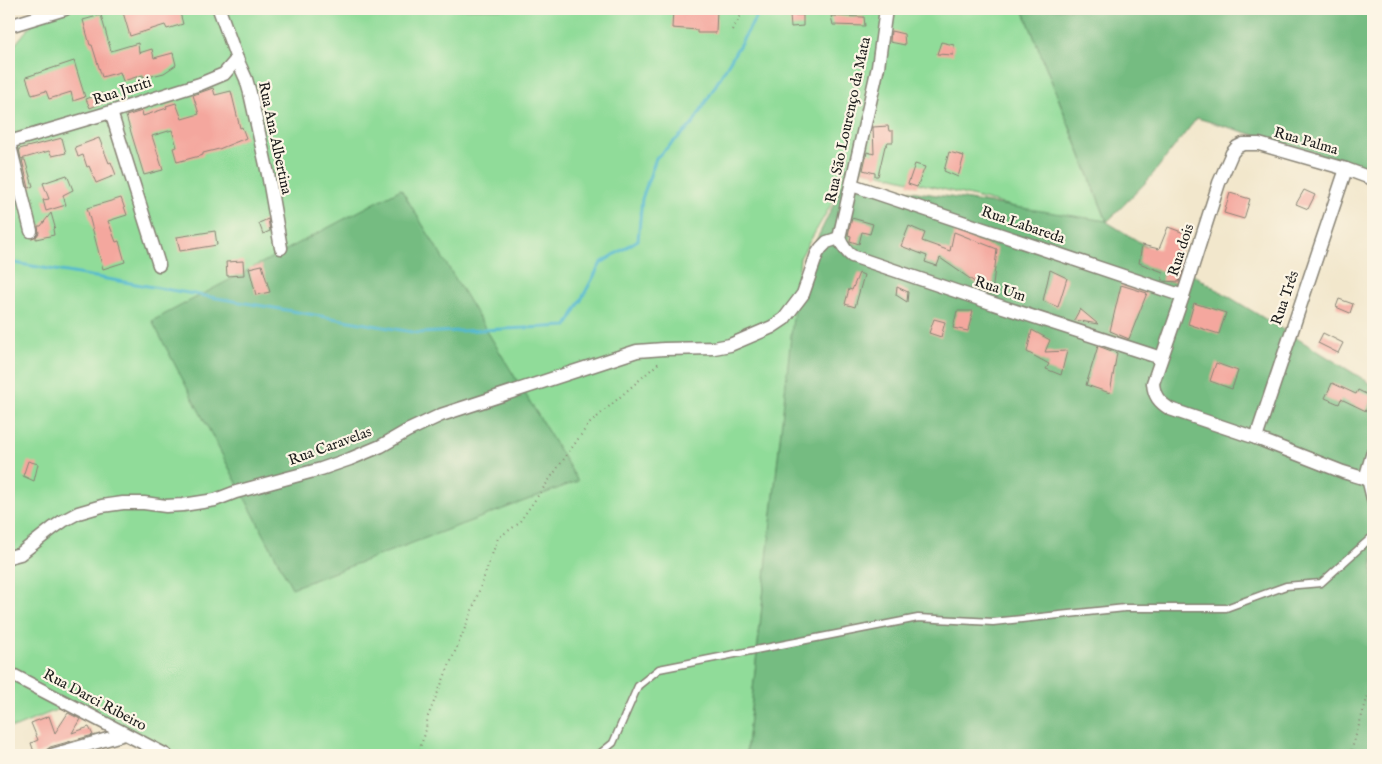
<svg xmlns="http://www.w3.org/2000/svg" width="1382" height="764" font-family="'IM FELL English',serif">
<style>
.green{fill:#90dc99;stroke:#567c5a}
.forest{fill:#74bc81;stroke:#486c4e}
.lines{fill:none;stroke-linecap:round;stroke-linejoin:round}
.stream{stroke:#52b9d0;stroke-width:3}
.building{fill:#f4a79e}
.lane-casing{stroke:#878274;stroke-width:9}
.street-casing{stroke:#878274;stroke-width:15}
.path{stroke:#878274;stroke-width:2;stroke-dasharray:1 4;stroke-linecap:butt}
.lane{stroke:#fff;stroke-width:6}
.street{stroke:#fff;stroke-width:12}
.labels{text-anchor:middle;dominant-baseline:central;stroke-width:4.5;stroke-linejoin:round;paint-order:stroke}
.street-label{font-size:15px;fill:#1c1c1c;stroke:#fcf5e5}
</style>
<rect width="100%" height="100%" fill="#fcf5e5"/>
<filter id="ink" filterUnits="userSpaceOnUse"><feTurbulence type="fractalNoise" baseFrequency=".02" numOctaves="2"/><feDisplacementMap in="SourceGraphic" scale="10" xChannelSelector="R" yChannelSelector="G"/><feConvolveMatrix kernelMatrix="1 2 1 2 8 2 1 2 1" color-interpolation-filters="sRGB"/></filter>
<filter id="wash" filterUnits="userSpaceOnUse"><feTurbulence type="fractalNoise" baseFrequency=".0096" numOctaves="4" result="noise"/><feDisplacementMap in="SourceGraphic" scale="20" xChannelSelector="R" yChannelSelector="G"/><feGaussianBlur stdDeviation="1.12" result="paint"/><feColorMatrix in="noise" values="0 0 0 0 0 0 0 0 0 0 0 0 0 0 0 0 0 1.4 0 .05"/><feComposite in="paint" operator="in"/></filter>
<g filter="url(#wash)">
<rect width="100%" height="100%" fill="#f2e7cc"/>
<path class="green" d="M 44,9 L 1023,9 L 1107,222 L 1023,209 L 861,169 L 845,181 L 800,258 L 746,755 L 179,755 L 61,708 L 16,727 L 9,727 L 9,52 Z"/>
<g class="forest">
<path d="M 1023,9 L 1373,9 L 1373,170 L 1197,118 L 1149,179 L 1107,222 L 1373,385 L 1373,755 L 746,755 L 797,280 L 845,181 L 1107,221 Z"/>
<path d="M 401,189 L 578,481 L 292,588 L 152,321 Z"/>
</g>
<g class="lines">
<path class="stream" d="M 9,262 L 418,333 L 567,326 L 601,263 L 638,240 L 642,199 L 656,158 L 692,125 L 761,9"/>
</g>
<g id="blocks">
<g class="building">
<path d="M 122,9 L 179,9 L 183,24 L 167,29 L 165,25 L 130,36 Z"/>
<path d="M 673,9 L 717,9 L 716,33 L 697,33 L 697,30 L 672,28 Z"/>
<path d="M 101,15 L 111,51 L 138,43 L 139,53 L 152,49 L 154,58 L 173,53 L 176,65 L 164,73 L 144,78 L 143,75 L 123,81 L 120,72 L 102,77 L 92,45 L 90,45 L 83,20 Z"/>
<path d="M 790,15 L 803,15 L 803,26 L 791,27 Z"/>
<path d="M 831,16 L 864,17 L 865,26 L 833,25 Z"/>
<path d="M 891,31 L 904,34 L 905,45 L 890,42 Z"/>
<path d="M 941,42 L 954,45 L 953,55 L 937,54 Z"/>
<path d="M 74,61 L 85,97 L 73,101 L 71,92 L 49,99 L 46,91 L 32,95 L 26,77 Z"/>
<path d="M 213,88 L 215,95 L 231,91 L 240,128 L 242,127 L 246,138 L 219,149 L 203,153 L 203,155 L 177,162 L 173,148 L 177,147 L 172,130 L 152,136 L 163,170 L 144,175 L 126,116 L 142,111 L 143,116 L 167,108 L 166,106 L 176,103 L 182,119 L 199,114 L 193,95 Z"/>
<path d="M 102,93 L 105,102 L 90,108 L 86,99 Z"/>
<path d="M 888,126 L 889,131 L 893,131 L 893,142 L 888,142 L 886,146 L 885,146 L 878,176 L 875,176 L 875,173 L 863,170 L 867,152 L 874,154 L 873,127 Z"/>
<path d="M 62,138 L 66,153 L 52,156 L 49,151 L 21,159 L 19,149 Z"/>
<path d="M 99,138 L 109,163 L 111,162 L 116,175 L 96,183 L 89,166 L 87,167 L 83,155 L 78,157 L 75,147 Z"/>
<path d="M 949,152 L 964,156 L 958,177 L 944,171 Z"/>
<path d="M 22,160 L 25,160 L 33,186 L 29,188 Z"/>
<path d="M 915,164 L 925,167 L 917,187 L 908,184 Z"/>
<path d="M 67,175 L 73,190 L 63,195 L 66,205 L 46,211 L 43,200 L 49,199 L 43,183 Z"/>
<path d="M 1304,190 L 1315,195 L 1308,209 L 1296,204 Z"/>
<path d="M 1230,193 L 1250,199 L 1244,219 L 1224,213 Z"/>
<path d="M 121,198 L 127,215 L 108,221 L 116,242 L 119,241 L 125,262 L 103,269 L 87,208 Z"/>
<path d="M 51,213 L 55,227 L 53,229 L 54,235 L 36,239 L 36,237 L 39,233 L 38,226 L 41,226 Z"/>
<path d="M 852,218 L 873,224 L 870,234 L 862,232 L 859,244 L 850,241 L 851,236 L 848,235 Z"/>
<path d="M 268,219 L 270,231 L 263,234 L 259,223 Z"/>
<path d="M 909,226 L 925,233 L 922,241 L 950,251 L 954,232 L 997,249 L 992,294 L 940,258 L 937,266 L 925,262 L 927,256 L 901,246 Z"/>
<path d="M 1168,227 L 1187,234 L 1178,258 L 1185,261 L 1179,282 L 1162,281 L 1163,272 L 1139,263 L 1142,245 L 1159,249 Z"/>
<path d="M 215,231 L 217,245 L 180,251 L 177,237 Z"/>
<path d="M 243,261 L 244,275 L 227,276 L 226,262 Z"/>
<path d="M 262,265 L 270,292 L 256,295 L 249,268 Z"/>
<path d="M 1050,270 L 1067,278 L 1058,307 L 1043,301 Z"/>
<path d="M 859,273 L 864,275 L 855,307 L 845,304 L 849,289 L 852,290 Z"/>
<path d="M 1121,285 L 1147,293 L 1129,339 L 1110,331 Z"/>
<path d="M 897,287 L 908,292 L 907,302 L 896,295 Z"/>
<path d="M 1339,299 L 1353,304 L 1350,313 L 1336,307 Z"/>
<path d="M 1194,303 L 1226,313 L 1219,334 L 1188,324 Z"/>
<path d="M 1080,309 L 1098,324 L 1074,320 Z"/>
<path d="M 957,311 L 973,311 L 968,331 L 953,328 Z"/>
<path d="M 934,319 L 945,322 L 941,337 L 929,333 Z"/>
<path d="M 1032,330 L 1050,340 L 1045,352 L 1067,351 L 1061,375 L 1046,369 L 1049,364 L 1027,352 Z"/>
<path d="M 1323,333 L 1343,343 L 1338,353 L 1318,343 Z"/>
<path d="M 1098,346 L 1117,353 L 1110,393 L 1086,385 Z"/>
<path d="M 1216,363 L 1238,371 L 1232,389 L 1210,381 Z"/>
<path d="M 1332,383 L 1356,394 L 1358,390 L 1372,397 L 1366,411 L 1341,399 L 1339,404 L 1325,398 Z"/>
<path d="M 28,461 L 38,464 L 34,481 L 23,476 Z"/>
<path d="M 68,713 L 80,719 L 72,733 L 89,727 L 93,735 L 50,747 L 45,751 L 35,755 L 31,743 L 38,740 L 31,723 L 49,716 L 55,733 Z"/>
</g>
</g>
</g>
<g filter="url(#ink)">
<use href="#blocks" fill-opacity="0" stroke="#878274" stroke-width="1"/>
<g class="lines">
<defs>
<g id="lane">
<path d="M 1365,479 L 1373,511"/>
<path d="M 598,755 L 613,743 L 638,686 L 659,669 L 918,618 L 993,622 L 1125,608 L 1226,608 L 1286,586 L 1321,583 L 1373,536"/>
</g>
<g id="street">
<path d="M 219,9 L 237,59 L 246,79 L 250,93 L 268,174 L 281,248"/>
<path d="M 9,26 L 65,9"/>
<path d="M 111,112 L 159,265"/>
<path d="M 9,142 L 111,112 L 200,84 L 224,74 L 237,59"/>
<path d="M 9,142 L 31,231"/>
<path d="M 1373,179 L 1346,169 L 1259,144 L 1243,144 L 1237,147 L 1232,153 L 1219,183 L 1183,296 L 1153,383 C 1154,396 1159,402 1170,409 L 1256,438 L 1343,472 L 1373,481"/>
<path d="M 852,185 L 1183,296"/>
<path d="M 839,238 C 842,245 845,251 852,256 L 1000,306 L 1161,358"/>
<path d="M 839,238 L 878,67 L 886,9"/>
<path d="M 1256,438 L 1346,169"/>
<path d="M 1365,479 L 1373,452"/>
<path d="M 9,557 L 20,554 L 53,528 L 63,521 L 78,513 L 102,506 L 123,503 L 144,503 L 166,506 L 183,505 L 215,500 L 236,492 L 321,469 L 350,459 L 381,446 L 407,431 L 441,415 L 637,351 L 664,349 L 714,348 L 730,345 L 772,327 L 784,319 L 803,294 L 817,254 L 821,248 L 827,242 L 839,238"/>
<path d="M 9,673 L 166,755"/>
<path d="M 52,755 L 125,734"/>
</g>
</defs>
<use href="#lane" class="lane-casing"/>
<use href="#street" class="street-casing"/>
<g class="path">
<path d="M 732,30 L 745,9"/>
<path d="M 417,755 L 425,734 L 428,716 L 470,616 L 498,538 L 518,524 L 588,425 L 661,361"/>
<path d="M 1350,755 L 1373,679"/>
</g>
<use href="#lane" class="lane"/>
<use href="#street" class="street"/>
</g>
</g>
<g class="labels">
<g class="street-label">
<text transform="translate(122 91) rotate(-18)">Rua Juriti</text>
<text transform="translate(848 120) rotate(-78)">Rua São Lourenço da Mata</text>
<text transform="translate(275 138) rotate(78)">Rua Ana Albertina</text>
<text transform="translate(1306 141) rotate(16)">Rua Palma</text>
<text transform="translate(1023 225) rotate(19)">Rua Labareda</text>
<text transform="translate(1181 250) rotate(-72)">Rua dois</text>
<text transform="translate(1000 289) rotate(18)">Rua Um</text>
<text transform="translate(1285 298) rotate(-71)">Rua Três</text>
<text transform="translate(330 446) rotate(-20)">Rua Caravelas</text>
<text transform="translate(95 700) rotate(28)">Rua Darci Ribeiro</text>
</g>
</g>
<rect width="1382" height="764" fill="none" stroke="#fcf5e5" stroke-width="30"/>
</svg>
